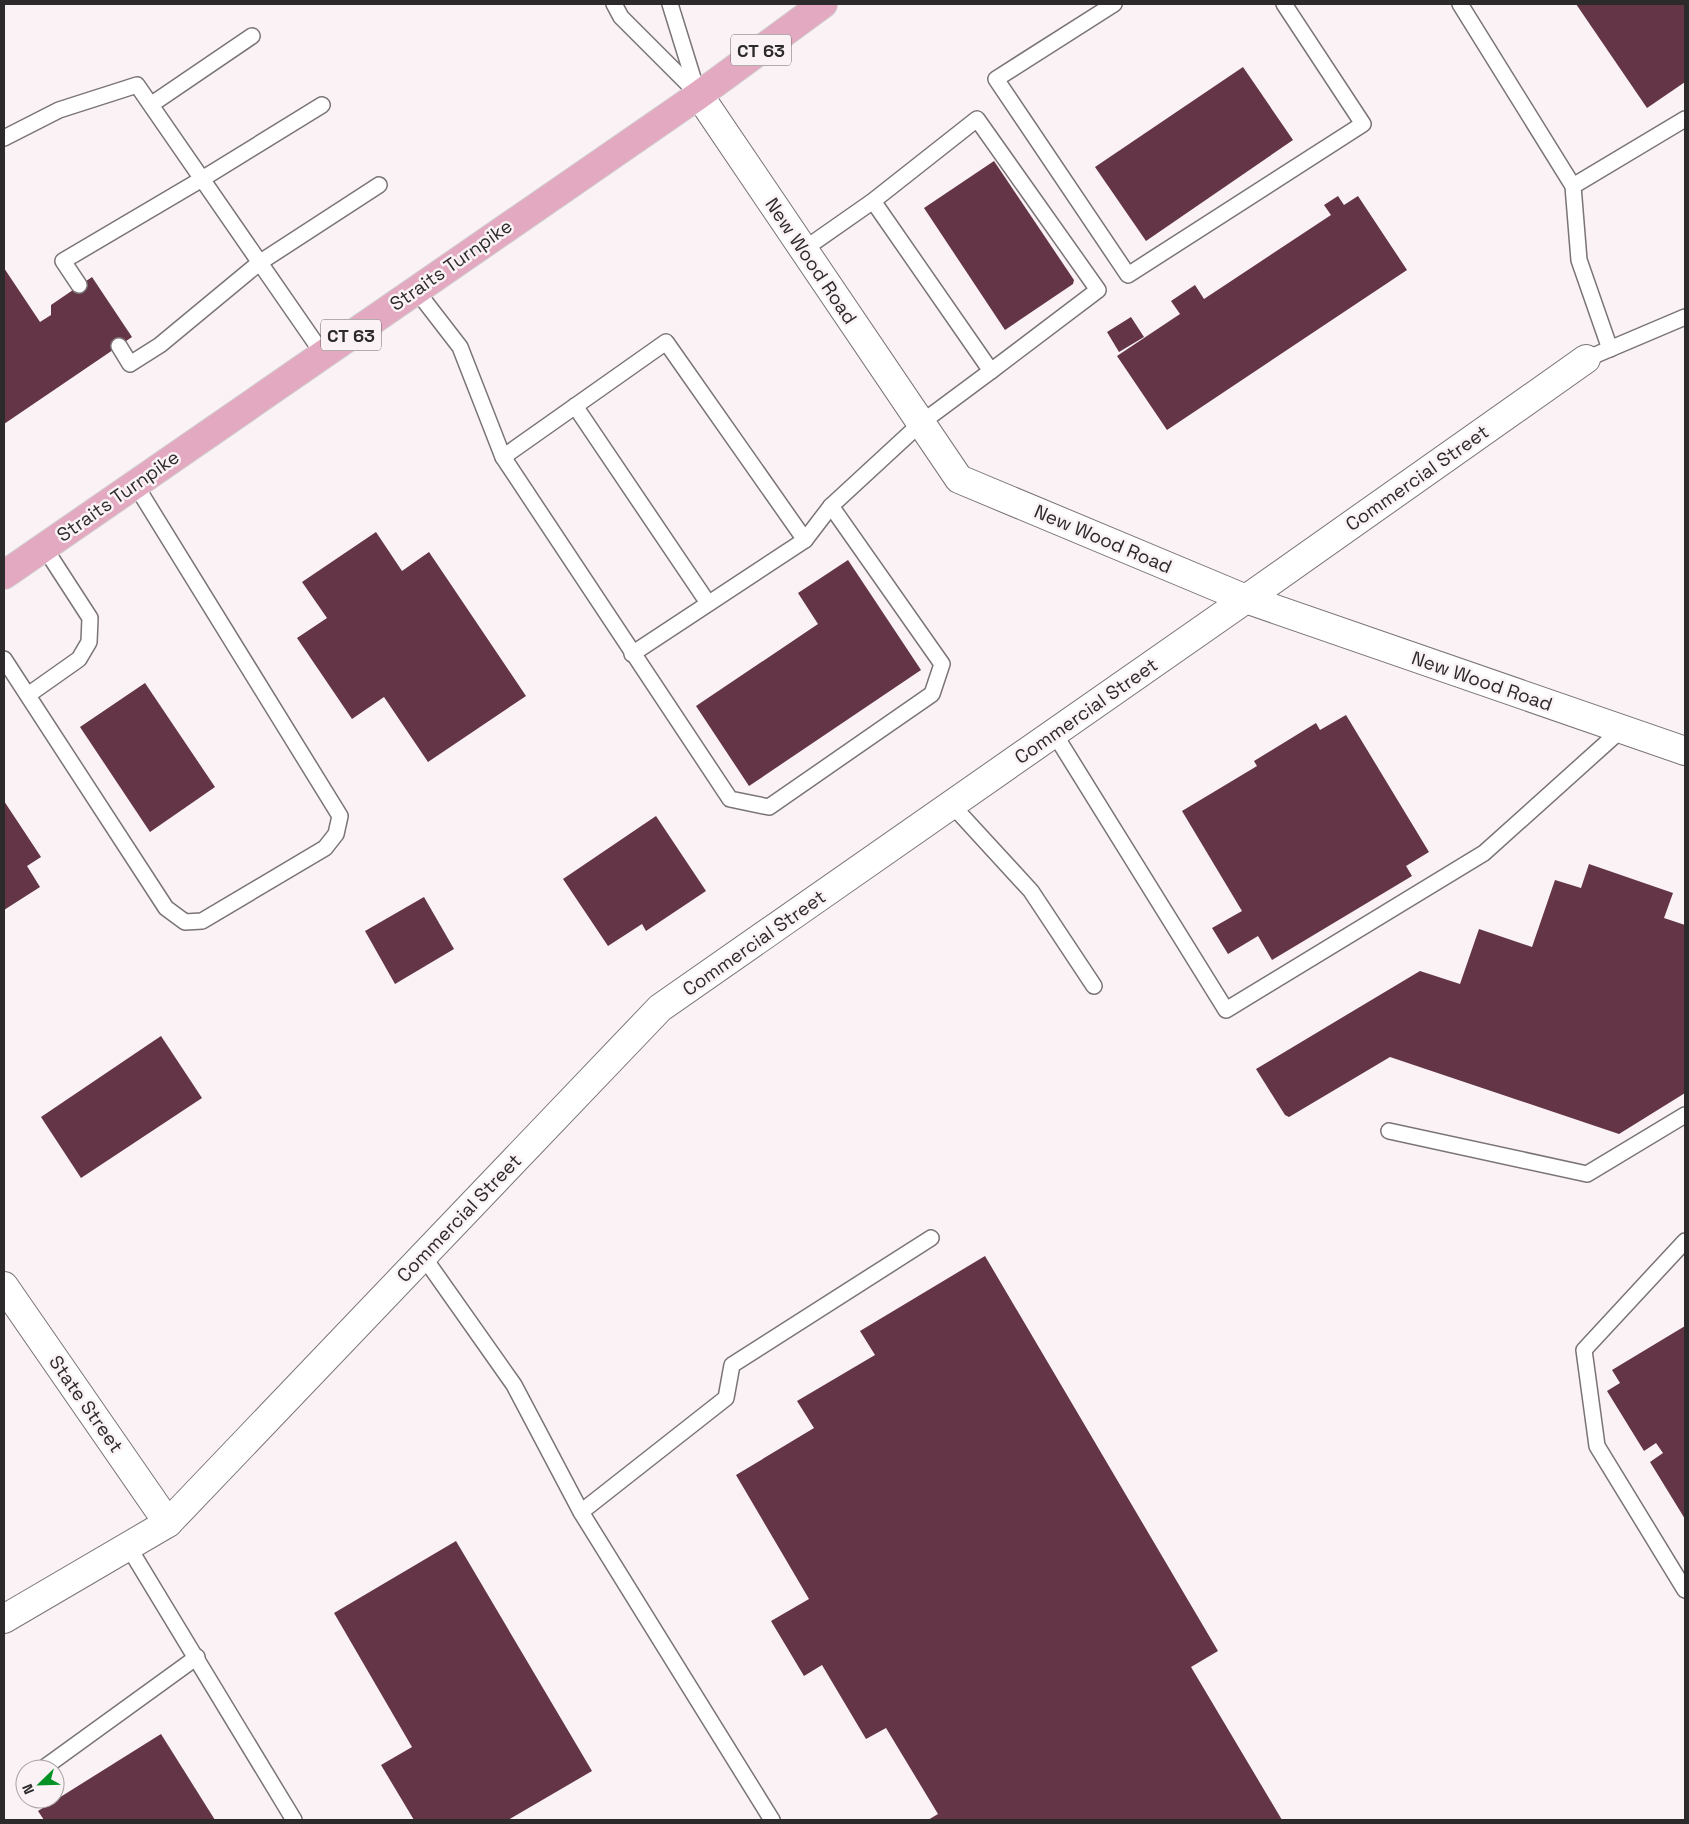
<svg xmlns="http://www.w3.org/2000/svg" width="1689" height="1824" font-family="'Space Grotesk',sans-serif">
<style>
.building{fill:#633547}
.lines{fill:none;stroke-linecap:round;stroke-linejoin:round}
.service-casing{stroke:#7b7476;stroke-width:18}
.minor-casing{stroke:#7b7476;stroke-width:30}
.primary-casing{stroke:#d1d0d0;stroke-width:30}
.service{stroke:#fff;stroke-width:15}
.minor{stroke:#fff;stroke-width:28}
.primary{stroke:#e3a9c1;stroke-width:28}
.labels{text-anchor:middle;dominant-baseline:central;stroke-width:5;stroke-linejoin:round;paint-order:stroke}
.shield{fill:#faf2f4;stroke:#6a6667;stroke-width:1}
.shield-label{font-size:18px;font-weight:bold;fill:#2d2a2b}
.street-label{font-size:19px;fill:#2d2a2b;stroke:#faf2f4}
</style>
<rect width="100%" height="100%" fill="#faf2f4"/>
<g class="building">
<path d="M 1576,4 L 1685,4 L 1685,82 L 1647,108 Z"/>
<path d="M 1243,67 L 1293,140 L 1146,241 L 1095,167 Z"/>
<path d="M 994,161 L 1074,280 L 1073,284 L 1005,330 L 924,208 Z"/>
<path d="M 1338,196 L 1344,205 L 1358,196 L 1407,270 L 1167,430 L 1117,356 L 1180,314 L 1171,301 L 1195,285 L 1204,299 L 1331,215 L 1324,205 Z"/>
<path d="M 4,268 L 40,322 L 51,315 L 51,305 L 92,277 L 132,337 L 4,424 Z"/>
<path d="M 1131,317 L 1144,337 L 1119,352 L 1107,332 Z"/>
<path d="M 376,532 L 402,571 L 429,552 L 526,696 L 428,762 L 384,697 L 352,719 L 297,638 L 327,618 L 302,582 Z"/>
<path d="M 848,560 L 921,670 L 749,786 L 696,706 L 818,624 L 798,593 Z"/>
<path d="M 145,683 L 215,787 L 150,832 L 80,727 Z"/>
<path d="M 1346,715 L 1429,852 L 1406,866 L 1412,876 L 1272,960 L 1258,936 L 1228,954 L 1212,928 L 1242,911 L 1182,811 L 1257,766 L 1254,761 L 1316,723 L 1320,730 Z"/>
<path d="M 4,801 L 41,857 L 27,866 L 40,887 L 4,910 Z"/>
<path d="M 656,816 L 706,891 L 646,931 L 642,924 L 608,946 L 563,879 Z"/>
<path d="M 1589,864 L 1673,893 L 1664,918 L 1685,925 L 1685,1093 L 1619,1134 L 1390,1057 L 1289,1117 L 1285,1115 L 1256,1069 L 1420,971 L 1460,984 L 1479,929 L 1532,947 L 1555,880 L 1581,888 Z"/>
<path d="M 424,897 L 454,949 L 395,984 L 365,931 Z"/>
<path d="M 161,1036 L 202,1098 L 81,1178 L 41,1117 Z"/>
<path d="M 985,1256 L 1218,1651 L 1191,1667 L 1282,1820 L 928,1820 L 938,1814 L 886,1728 L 866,1739 L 822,1665 L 804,1676 L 771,1621 L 809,1599 L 736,1475 L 814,1428 L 797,1401 L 875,1355 L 860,1331 Z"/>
<path d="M 1685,1326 L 1685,1519 L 1650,1462 L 1663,1453 L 1656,1443 L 1644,1451 L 1607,1391 L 1620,1383 L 1612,1370 Z"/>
<path d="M 456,1541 L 592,1771 L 508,1820 L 414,1820 L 381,1765 L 412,1747 L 334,1613 Z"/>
<path d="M 161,1734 L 215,1820 L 44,1820 L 38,1811 Z"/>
</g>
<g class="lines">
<defs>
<g id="service">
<path d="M 614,4 L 621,17 L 699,95"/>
<path d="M 670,4 L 697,91"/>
<path d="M 1114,4 L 996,79 L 1128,275 L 1363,124 L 1284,4"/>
<path d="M 1460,4 L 1573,186 L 1579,260 L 1610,349"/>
<path d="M 152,104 L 252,36"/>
<path d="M 4,138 L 59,110 L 137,85 L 323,354"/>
<path d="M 1573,186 L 1685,119"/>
<path d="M 803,250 L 873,201 L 991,371 L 1098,290 L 977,119 L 873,201"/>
<path d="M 79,285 L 63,261 L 202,179 L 322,105"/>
<path d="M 416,290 L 460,347 L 503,457 L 730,799 L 769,807 L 932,694 L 942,664 L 831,506"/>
<path d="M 119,346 L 130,364 L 160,345 L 259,263 L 379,185"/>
<path d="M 1586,359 L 1685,317"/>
<path d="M 575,406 L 708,603"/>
<path d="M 503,457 L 666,342 L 805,540"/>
<path d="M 632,654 L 805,540 L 831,506 L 921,423 L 991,371"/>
<path d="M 4,659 L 166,908 L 185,922 L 202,921 L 325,848 L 336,834 L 340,816 L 135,484"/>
<path d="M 28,695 L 79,659 L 89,642 L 90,618 L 44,547"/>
<path d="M 1054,733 L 1226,1010 L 1484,853 L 1622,729"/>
<path d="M 952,805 L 1031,891 L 1094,986"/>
<path d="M 1389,1131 L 1587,1174 L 1685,1115"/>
<path d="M 1685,1241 L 1584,1350 L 1597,1446 L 1685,1590"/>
<path d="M 423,1256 L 514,1385 L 581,1512 L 772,1820"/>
<path d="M 581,1512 L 726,1398 L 732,1365 L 931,1238"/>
<path d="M 128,1546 L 294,1820"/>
<path d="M 45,1767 L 197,1657"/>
</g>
<g id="minor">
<path d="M 699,95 L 959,479 L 1246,599 L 1685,751"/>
<path d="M 4,1286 L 168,1523"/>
<path d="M 4,1619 L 168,1523 L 660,1008 L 1246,599 L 1586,359"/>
</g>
<path id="primary" d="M 4,575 L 699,95 L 823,4"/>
</defs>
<use href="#service" class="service-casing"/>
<use href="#minor" class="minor-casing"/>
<use href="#primary" class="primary-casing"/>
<use href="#service" class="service"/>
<use href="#minor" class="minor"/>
<use href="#primary" class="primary"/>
</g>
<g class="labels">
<g class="shield">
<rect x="731" y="34.5" width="60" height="31" rx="4"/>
<rect x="321" y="319.5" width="60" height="31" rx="4"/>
</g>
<g class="shield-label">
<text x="761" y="50">CT 63</text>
<text x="351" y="335">CT 63</text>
</g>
<g class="street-label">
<text transform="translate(811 261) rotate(56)">New Wood Road</text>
<text transform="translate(451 265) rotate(-35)">Straits Turnpike</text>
<text transform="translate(1417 478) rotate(-35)">Commercial Street</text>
<text transform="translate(118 496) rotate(-35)">Straits Turnpike</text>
<text transform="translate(1103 539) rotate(23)">New Wood Road</text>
<text transform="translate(1482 681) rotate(19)">New Wood Road</text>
<text transform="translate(1086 711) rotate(-35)">Commercial Street</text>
<text transform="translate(754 943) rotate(-35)">Commercial Street</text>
<text transform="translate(459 1218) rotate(-46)">Commercial Street</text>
<text transform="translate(86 1404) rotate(55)">State Street</text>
</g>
</g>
<rect width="1689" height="1824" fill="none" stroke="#2d2a2b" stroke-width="10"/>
<g transform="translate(40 1784) rotate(247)"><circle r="24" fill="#faf2f4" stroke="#a8a2a4"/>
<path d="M0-4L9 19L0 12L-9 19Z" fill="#049125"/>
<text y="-8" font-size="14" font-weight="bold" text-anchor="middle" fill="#2d2a2b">N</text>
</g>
</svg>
